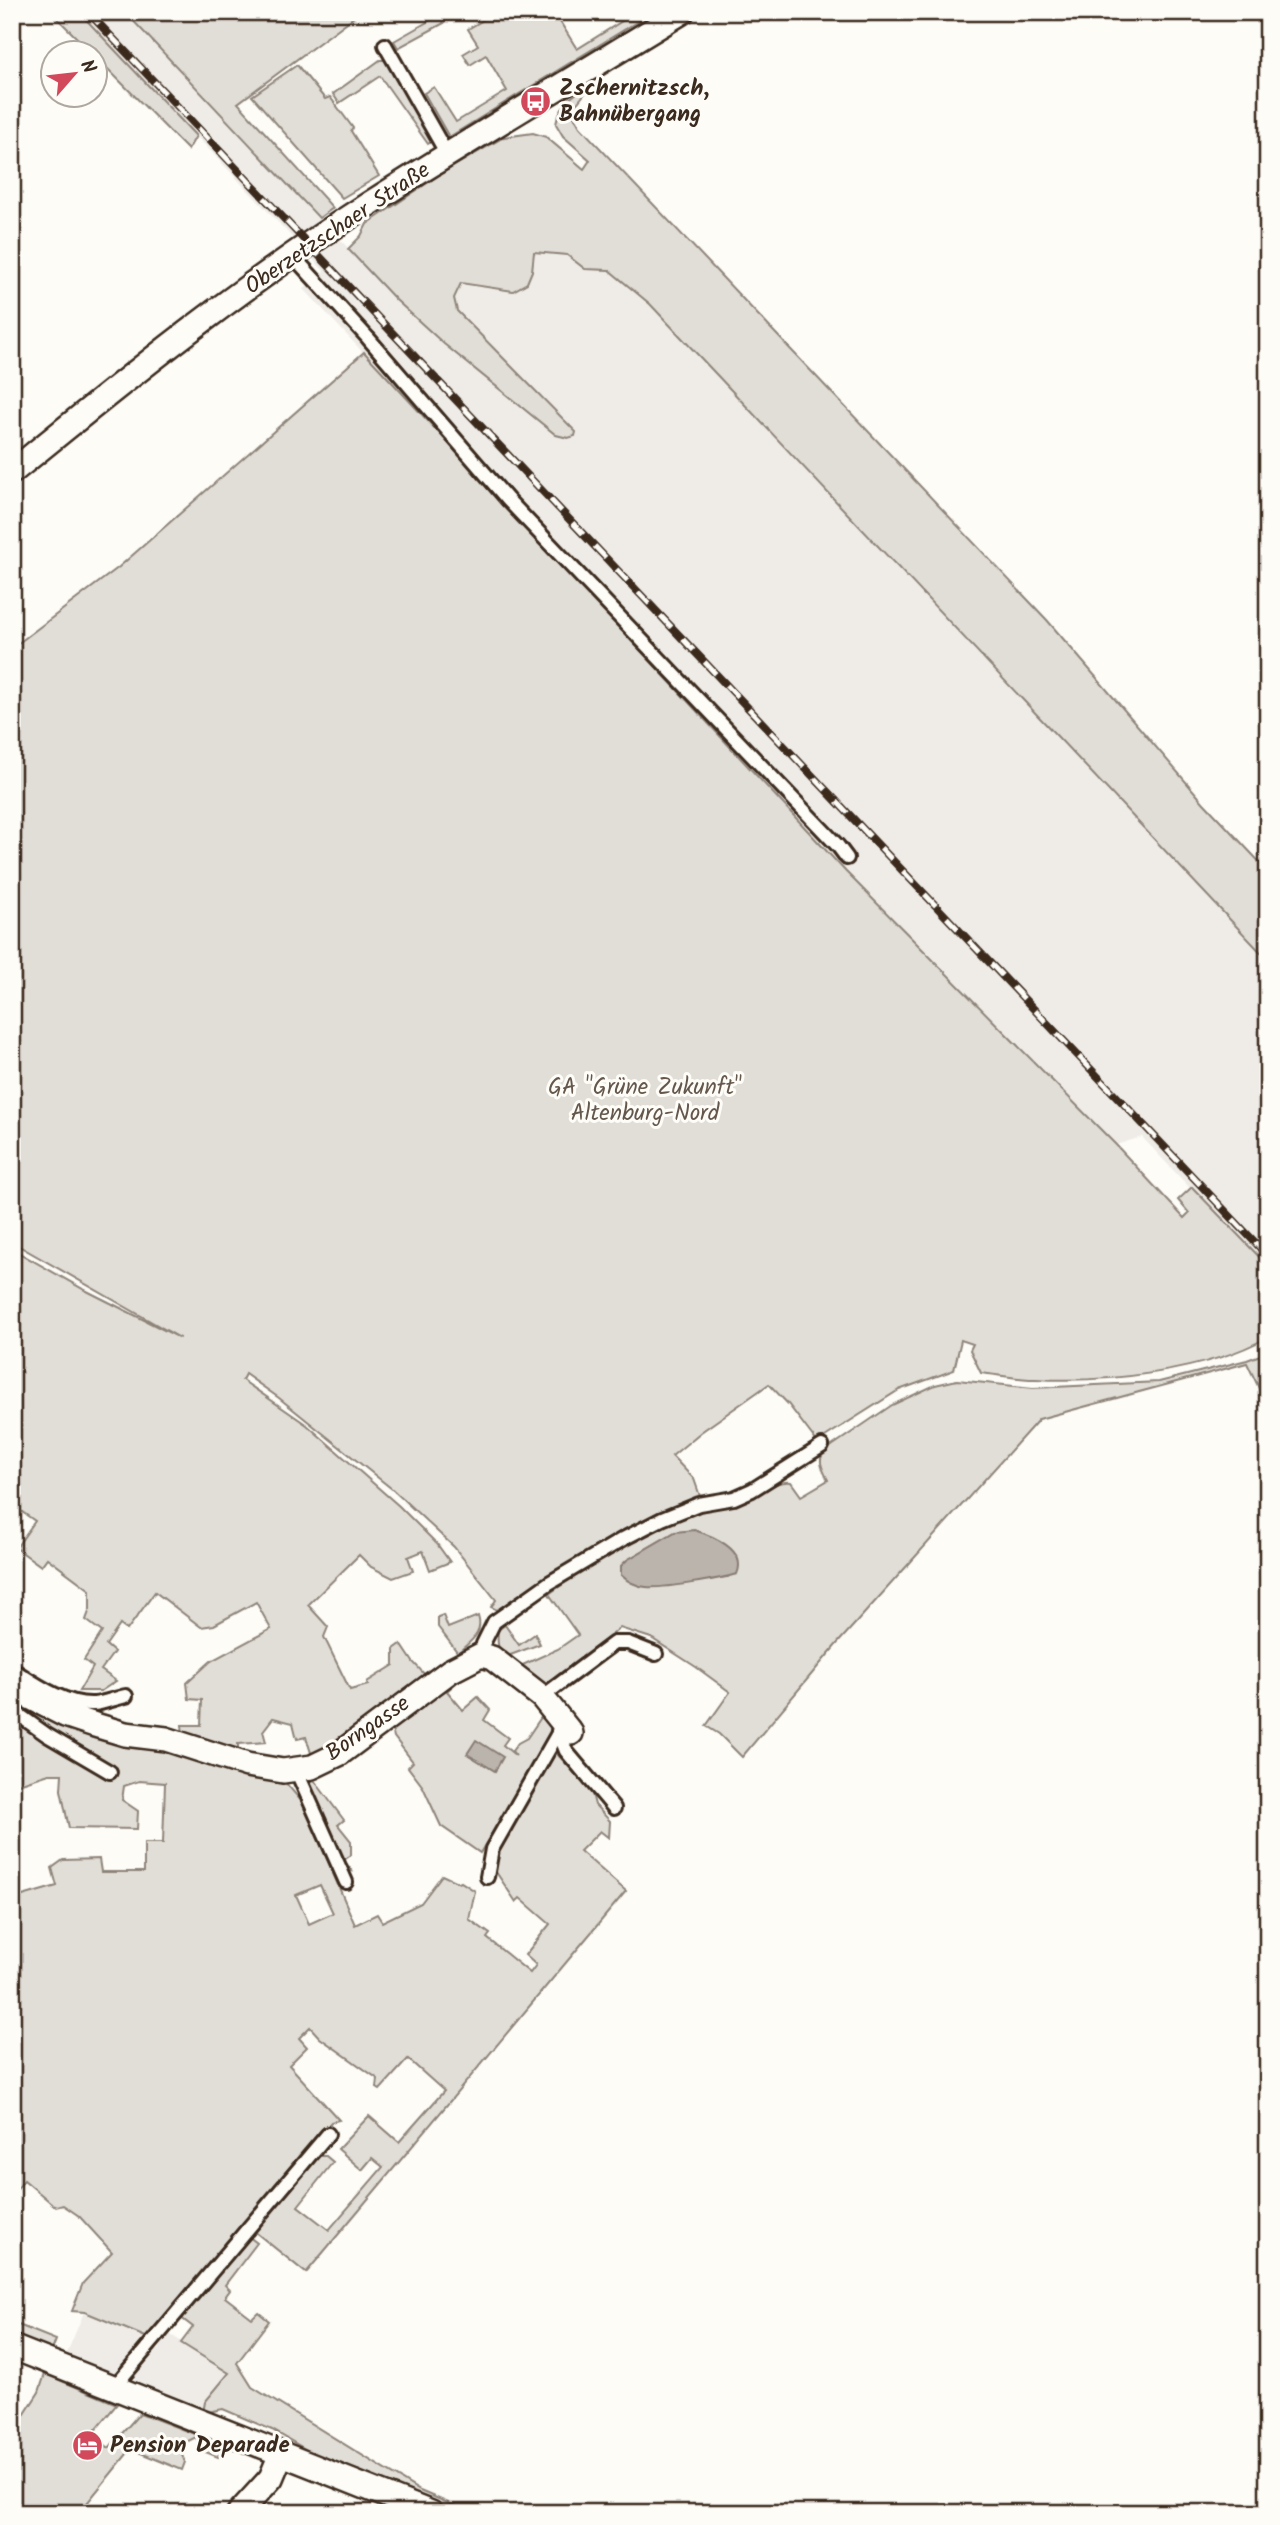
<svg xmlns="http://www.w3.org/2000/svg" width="1280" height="2525" font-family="Kalam,sans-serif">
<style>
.built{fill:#efece7}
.green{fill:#e1ded7;stroke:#8e847a;stroke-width:2;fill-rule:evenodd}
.water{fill:#bbb4ad;stroke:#887d74;stroke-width:2}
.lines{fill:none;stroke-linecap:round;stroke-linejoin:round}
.stream{stroke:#887d74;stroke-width:8}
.lane-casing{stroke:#3b2a1e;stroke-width:18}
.street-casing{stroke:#3b2a1e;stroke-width:28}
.lane{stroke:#fdfcf7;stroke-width:12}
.street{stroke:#fdfcf7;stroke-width:23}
.rail-casing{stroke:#3b2a1e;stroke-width:8}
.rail{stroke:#fdfcf7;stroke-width:5;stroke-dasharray:16;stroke-linecap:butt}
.labels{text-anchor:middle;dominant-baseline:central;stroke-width:6;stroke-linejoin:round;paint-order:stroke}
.poi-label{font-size:23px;font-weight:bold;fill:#3b2a1e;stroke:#fdfcf7;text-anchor:start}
.street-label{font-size:23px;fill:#3b2a1e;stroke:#fdfcf7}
.park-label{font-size:23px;fill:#64574c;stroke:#fdfcf7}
</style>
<rect width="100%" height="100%" fill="#fdfcf7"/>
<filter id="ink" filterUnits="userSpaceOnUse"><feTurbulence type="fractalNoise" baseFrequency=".0143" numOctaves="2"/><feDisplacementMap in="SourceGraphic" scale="14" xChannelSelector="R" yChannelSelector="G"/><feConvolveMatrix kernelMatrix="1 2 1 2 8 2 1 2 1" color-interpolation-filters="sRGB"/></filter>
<g filter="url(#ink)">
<g class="built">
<path d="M 79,12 L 125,12 L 348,248 L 361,236 L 501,146 L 1268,960 L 1268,1271 L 1142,1137 L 1116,1145 L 846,872 L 304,289 L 324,271 Z"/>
<path d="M 84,2312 L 148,2338 L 115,2374 L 110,2376 L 65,2358 Z"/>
<path d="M 168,2333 L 229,2373 L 203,2413 L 136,2386 L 133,2374 L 153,2350 L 159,2350 Z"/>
</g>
<g class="green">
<path d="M 51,12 L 79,12 L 196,136 L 188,150 L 95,56 L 94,52 L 91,52 Z"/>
<path d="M 125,12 L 357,12 L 358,14 L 238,103 L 333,208 L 319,218 Z"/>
<path d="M 445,12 L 454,12 L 442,19 L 444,23 L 398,48 L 394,41 Z"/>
<path d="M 486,12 L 554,12 L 577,49 L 630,16 L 629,12 L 636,12 L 640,20 L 449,137 L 424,93 L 434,87 L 456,122 L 507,91 L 486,55 L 470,65 L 463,54 L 478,45 L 468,29 L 488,17 Z"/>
<path d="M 1251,12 L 1268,12 L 1268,37 Z"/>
<path d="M 380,60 L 388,60 L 434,140 L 428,144 L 380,76 L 339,103 L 333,94 Z"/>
<path d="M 297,65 L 325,99 L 330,97 L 353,128 L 351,131 L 379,176 L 342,198 L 252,96 Z"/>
<path d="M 594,82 L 571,111 L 580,127 L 1047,620 L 1204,803 L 1268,871 L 1268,960 L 650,304 L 609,270 L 585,269 L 567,255 L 534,252 L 532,271 L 527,283 L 513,291 L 461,283 L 454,298 L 457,311 L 576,432 L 575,436 L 568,438 L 556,435 L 444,344 L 396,300 L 348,249 L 361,236 L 367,224 L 439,175 L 504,137 L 533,133 L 546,137 L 584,169 L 590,160 L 563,136 L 556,124 C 560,102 576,93 594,82 Z"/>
<path d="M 364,352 L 846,872 L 1116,1145 L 1184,1218 L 1189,1213 L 1178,1200 L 1192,1187 L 1268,1266 L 1268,1337 C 1206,1372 1106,1383 1035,1379 C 1017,1379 999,1375 981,1373 L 970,1350 L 973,1344 L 961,1340 L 954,1370 L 899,1390 L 817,1442 L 788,1404 L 769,1384 L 701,1432 L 672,1456 L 694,1479 L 701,1499 L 662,1512 L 629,1529 L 497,1610 L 491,1607 L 496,1600 L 454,1547 L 392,1489 L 279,1398 L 245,1374 L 242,1380 L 307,1425 L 399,1506 L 437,1544 L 450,1562 L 430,1570 L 423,1551 L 408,1557 L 413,1571 L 393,1578 L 371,1567 L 359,1555 L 308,1605 L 328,1627 L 324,1637 L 350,1690 L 368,1685 L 367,1682 L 394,1665 L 394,1649 L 401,1644 L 413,1662 L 429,1679 L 347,1737 L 312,1756 L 306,1737 L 297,1739 L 293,1723 L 273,1718 L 263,1731 L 266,1742 L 238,1744 L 238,1754 L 183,1733 L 182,1725 L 201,1725 L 202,1700 L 189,1699 L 187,1683 L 211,1661 L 271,1629 L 256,1602 L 214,1625 L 201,1627 L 155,1592 L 127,1630 L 120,1625 L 106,1645 L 114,1652 L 101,1670 L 116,1681 L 101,1691 L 79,1691 L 93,1667 L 84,1660 L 102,1632 L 86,1620 L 90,1609 L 90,1590 L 47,1558 L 41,1566 L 16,1548 L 35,1521 L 12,1505 L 12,1249 L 83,1289 L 180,1338 L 12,1242 L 12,648 L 119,567 Z"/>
<path d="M 1268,1352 L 1268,1407 L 1247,1363 L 1039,1419 L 836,1645 L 742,1757 L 719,1734 L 706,1726 L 730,1692 L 696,1667 L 651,1638 L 620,1628 L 546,1689 L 516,1668 L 558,1649 L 578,1635 L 549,1594 C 584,1569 629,1536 669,1521 C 693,1512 718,1509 741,1500 C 757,1494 774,1480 791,1482 L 801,1496 L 828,1480 C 823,1470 816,1459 826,1450 L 892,1405 L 935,1385 L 957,1380 L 1033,1388 L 1159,1382 L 1247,1360 ZM 675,1532 L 727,1577 L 648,1587 L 621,1575 L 621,1566 L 627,1560 Z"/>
<path d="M 443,1615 L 448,1628 L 478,1616 C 484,1634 470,1641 458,1653 L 438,1627 L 438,1617 Z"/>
<path d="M 505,1625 L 519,1645 L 535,1634 L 540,1644 L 505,1657 C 497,1649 497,1641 498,1630 Z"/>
<path d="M 461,1674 L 464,1676 L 447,1691 L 463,1710 L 478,1697 L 490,1710 L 484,1720 L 508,1738 L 503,1745 L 516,1756 L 512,1751 L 518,1743 L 527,1738 L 544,1713 L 549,1719 L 552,1732 L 480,1853 L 441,1826 L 423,1787 L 408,1767 L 413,1762 L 394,1737 L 391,1725 Z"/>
<path d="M 12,1696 L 285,1782 L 303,1803 L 355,1925 L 377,1914 L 382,1922 L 421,1903 L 442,1875 L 459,1883 L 461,1882 L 475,1891 L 469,1919 L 490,1934 L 487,1938 L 530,1973 L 536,1965 L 525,1955 L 550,1924 L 520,1898 L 516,1902 L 494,1869 L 500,1846 L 555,1752 L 591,1790 L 595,1805 L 610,1821 L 609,1838 L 600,1831 L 580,1851 L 626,1891 L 306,2273 L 254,2231 L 319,2156 L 326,2156 L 333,2162 L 298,2206 L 329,2230 L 383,2167 L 372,2158 L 362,2170 L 338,2149 L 369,2116 L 399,2142 L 444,2091 L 408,2059 L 380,2090 L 377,2088 L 378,2079 L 320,2038 L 310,2027 L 299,2038 L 307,2047 L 289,2065 L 339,2120 L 331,2122 L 148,2338 L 85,2312 L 72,2311 L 83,2283 L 112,2252 L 79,2216 L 63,2205 L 56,2207 L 24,2180 L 12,2196 L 12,1899 L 57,1886 L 52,1868 L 63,1860 L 99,1859 L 101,1872 L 144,1872 L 144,1843 L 163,1843 L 165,1783 L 139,1781 L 124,1786 L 122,1800 L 138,1811 L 137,1829 L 69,1828 L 61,1790 L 62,1774 L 49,1774 L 12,1786 ZM 320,1885 L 333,1913 L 309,1924 L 296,1895 Z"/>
<path d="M 314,1780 L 344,1820 L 338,1825 L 351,1841 L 351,1855 L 344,1860 L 352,1871 L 346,1870 L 309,1787 L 309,1783 Z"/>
<path d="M 248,2236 L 257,2243 L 225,2285 L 230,2290 L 225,2297 L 252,2318 L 258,2312 L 269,2321 L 237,2363 L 252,2387 L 420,2491 L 472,2513 L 450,2513 L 326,2461 L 272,2430 L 223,2409 L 203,2413 L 205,2402 L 229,2373 L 181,2343 L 193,2327 L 180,2317 Z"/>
<path d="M 16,2324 L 56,2340 L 51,2353 L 12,2337 Z"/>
<path d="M 45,2374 L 117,2404 L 92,2434 L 109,2448 L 140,2413 L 223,2445 L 218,2457 L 203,2451 L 196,2437 L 178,2446 L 185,2462 L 182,2470 L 131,2449 L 79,2513 L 12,2513 L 12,2418 L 19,2423 L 39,2392 Z"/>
</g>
<g class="water">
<path d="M 694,1530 C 711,1535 748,1550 737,1574 C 720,1579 663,1589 646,1587 C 636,1586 628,1582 621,1575 L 621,1566 L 627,1560 L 675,1532 Z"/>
<path d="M 476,1740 L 503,1757 L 495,1771 L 467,1754 Z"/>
</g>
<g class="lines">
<path class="stream" d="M 1259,12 L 1268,24"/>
<defs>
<g id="lane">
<path d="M 385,45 L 448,156"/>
<path d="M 293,256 L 368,338 L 508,500 L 838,846 L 847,858"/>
<path d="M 481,1655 L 483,1644 L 494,1622 L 549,1583 L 623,1539 L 662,1519 L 699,1504 L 734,1498 L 752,1490 L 822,1446"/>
<path d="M 12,1669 C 34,1683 66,1706 94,1704 C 104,1703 116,1698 126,1696"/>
<path d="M 542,1697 L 614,1643 L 628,1643 L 656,1654"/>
<path d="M 12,1710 L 47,1735 L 110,1772"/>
<path d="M 558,1731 L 566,1751 L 614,1808"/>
<path d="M 296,1770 L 346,1882"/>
<path d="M 487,1877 L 492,1849 L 557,1735"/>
<path d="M 114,2387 L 328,2134"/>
</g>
<g id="street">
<path d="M 12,472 C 127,378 244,284 369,204 C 472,138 578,76 682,12"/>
<path d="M 12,1688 L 65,1715 L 95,1725 L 125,1734 L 166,1739 L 247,1765 L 283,1771 L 312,1767 L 339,1754 L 450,1671 L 481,1655 L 492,1658 L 542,1697 L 571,1733"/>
<path d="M 12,2347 L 431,2513"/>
<path d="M 239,2513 L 271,2478 L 281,2454"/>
</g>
</defs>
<use href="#lane" class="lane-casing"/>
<use href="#street" class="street-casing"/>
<use href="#lane" class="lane"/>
<use href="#street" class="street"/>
<defs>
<path id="rail" d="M 88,12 L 1268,1256"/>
</defs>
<use href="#rail" class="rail-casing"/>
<use href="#rail" class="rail"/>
</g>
</g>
<defs>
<symbol id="bus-disc" viewBox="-11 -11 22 22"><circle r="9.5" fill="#d1495b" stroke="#fdfcf7"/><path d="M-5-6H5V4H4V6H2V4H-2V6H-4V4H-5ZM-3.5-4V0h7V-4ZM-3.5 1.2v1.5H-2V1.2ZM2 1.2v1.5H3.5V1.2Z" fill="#fff"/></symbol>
<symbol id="hotel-disc" viewBox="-11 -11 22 22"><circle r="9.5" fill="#d1495b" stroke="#fdfcf7"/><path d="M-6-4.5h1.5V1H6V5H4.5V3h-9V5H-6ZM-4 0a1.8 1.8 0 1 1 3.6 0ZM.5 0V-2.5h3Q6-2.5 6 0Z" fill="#fff"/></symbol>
</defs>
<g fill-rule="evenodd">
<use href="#bus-disc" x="518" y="84" width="35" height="35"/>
<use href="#hotel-disc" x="70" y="2428" width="35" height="35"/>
</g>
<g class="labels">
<g class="poi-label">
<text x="559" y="89">Zschernitzsch,<tspan x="559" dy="26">Bahnübergang</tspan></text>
<text x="110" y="2446">Pension Deparade</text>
</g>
<g class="street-label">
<text transform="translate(338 229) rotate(-34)">Oberzetzschaer Straße</text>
<text transform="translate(368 1729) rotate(-35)">Borngasse</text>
</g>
<g class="park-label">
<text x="645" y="1088">GA "Grüne Zukunft"<tspan x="645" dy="26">Altenburg-Nord</tspan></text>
</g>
</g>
<rect width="1280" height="2525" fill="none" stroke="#fdfcf7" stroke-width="42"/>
<rect x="21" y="21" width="1238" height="2483" fill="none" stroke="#3b2a1e" stroke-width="2.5" filter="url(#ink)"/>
<g transform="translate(74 74) rotate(62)"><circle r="33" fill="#fdfcf7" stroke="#afa8a0" stroke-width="2"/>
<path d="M0-5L12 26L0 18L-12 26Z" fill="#d1495b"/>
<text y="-10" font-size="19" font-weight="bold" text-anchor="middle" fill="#3b2a1e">N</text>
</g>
</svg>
